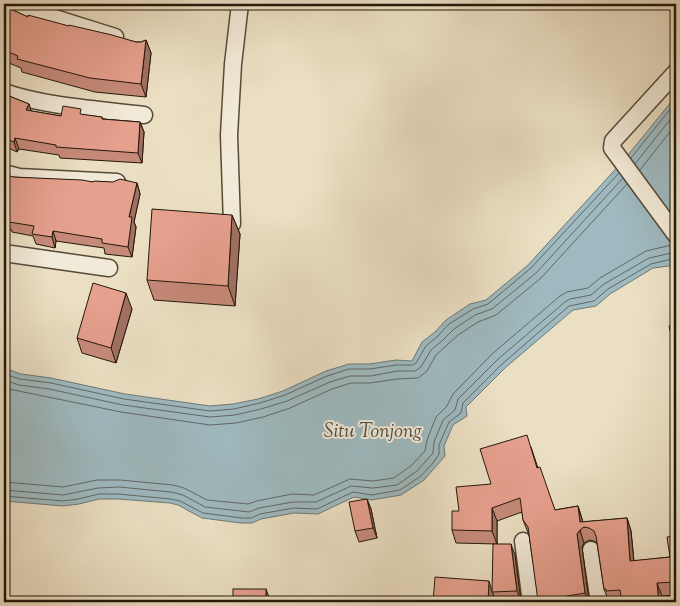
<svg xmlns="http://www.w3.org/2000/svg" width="680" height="606" font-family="'Sorts Mill Goudy',serif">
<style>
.water{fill:#9eb9bf;stroke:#6d7977}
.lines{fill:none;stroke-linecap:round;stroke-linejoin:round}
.shore{stroke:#606865;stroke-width:1}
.minor-casing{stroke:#554a39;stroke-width:19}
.minor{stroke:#f2ead8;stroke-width:16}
.wall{fill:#c68a7a;stroke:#23180b}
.shaded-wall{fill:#a17063;stroke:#23180b}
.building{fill:#e6a08e;stroke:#23180b}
.labels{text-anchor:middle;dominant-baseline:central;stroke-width:4;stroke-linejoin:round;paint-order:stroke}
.water-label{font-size:20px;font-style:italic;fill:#4e504a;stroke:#f2ead8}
</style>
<rect width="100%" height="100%" fill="#ebdfc3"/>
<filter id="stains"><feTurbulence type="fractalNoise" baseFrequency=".004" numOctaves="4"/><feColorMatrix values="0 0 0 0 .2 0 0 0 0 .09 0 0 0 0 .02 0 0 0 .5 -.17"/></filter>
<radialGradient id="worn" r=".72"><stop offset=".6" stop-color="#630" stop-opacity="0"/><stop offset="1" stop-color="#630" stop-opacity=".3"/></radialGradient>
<path class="water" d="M 676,96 L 676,262 L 669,266 L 653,268 L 610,294 L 596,306 L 573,310 L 505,368 L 466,407 L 467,416 L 453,425 L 444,446 L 445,456 L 424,480 L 401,495 L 372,500 L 354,497 L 318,514 L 294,513 L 261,519 L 252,523 L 241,523 L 202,518 L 178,505 L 170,503 L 118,499 L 99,499 L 79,504 L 63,506 L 4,501 L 4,368 L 21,374 L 51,378 L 125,394 L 210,406 L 233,404 L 258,399 L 283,391 L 326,371 L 349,364 L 369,364 L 396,360 L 412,361 L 422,342 L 435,332 L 446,320 L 470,304 L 486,300 L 528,265 L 623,161 Z"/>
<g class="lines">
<g class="shore">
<path d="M 631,158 L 676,102"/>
<path d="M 635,164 L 676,112"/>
<path d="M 640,170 L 676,124"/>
<path d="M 4,374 L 20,379 L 51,383 L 124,399 L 210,411 L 234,409 L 260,403 L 285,395 L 327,376 L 349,369 L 370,369 L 396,365 L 413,365 L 416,363 L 426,346 L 438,336 L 449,324 L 473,309 L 488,304 L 531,268 L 619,173"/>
<path d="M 4,380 L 19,385 L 49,389 L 123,405 L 210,417 L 235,415 L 261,409 L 287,401 L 330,382 L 350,376 L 371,376 L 397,371 L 415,371 L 421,367 L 431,350 L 443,340 L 454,329 L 475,315 L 492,309 L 536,273 L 623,178"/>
<path d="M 4,388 L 121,412 L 210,425 L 236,423 L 263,417 L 290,408 L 332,389 L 351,383 L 370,383 L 397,379 L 418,378 L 427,371 L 436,355 L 458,335 L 478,322 L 496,315 L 541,278 L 627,184"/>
<path d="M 4,482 L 63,487 L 97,480 L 120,480 L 173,485 L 184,488 L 207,500 L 248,504 L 257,501 L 292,494 L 314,495 L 350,479 L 373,481 L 394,478 L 412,465 L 425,451 L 427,440 L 436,417 L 447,406 L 453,394 L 492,354 L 560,296 L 567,292 L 588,288 L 600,278 L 646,251 L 676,244"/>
<path d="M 4,490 L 63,495 L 98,488 L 119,487 L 171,492 L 183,495 L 205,507 L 249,512 L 259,508 L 293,502 L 316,502 L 351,486 L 373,488 L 397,485 L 417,471 L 433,453 L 434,442 L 443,420 L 455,410 L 458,399 L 497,360 L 565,302 L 570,299 L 591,295 L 604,284 L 649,258 L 676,252"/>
<path d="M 4,496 L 63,501 L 78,499 L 99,494 L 118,494 L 171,499 L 180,501 L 203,513 L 242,518 L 251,518 L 260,514 L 294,508 L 317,509 L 353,492 L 372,495 L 400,490 L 421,476 L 433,463 L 439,454 L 439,445 L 449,422 L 461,413 L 463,403 L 501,365 L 569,306 L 594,301 L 608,289 L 651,264 L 676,258"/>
</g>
<defs>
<g id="minor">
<path d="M 10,4 L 115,37"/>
<path d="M 676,72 L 613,141 L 612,148 L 676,235"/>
<path d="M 4,92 C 48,107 97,109 144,115"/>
<path d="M 4,173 L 19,177 L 117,182"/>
<path d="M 232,224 L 229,135 L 233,64 L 240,4"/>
<path d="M 4,253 L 109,268"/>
<path d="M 523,541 L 531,602"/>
<path d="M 591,550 L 599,602"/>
</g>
</defs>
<use href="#minor" class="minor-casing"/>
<use href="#minor" class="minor"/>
</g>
<g class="wall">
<path d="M 4,6 L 28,17 L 136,42 L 141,42 L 146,40 L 151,53 L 146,97 L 95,92 L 22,72 L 21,68 L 4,61 Z"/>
<path d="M 4,94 L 29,104 L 31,111 L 61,116 L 84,115 L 102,117 L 103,119 L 140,122 L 144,132 L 142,163 L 60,158 L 59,155 L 19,149 L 17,152 L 4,146 Z"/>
<path d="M 4,174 L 13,177 L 93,182 L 137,183 L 140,194 L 134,222 L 136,227 L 132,257 L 105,254 L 104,248 L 56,241 L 55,248 L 36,244 L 33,236 L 12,232 L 12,230 L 4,229 Z"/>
<path d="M 232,215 L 240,234 L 235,306 L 154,300 L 147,280 Z"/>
<path d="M 132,309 L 116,363 L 82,353 L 77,338 Z"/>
<path d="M 531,447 L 538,468 L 555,510 L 578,506 L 583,522 L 627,518 L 631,531 L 634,561 L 670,557 L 676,536 L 676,595 L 662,596 L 663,602 L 609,602 L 604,589 L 597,543 L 594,541 L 589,540 L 584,543 L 582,547 L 589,602 L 539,602 L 529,535 L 523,520 L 522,512 L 497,521 L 497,544 L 456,543 L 452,530 L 459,511 L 491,484 Z"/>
<path d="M 367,499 L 371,509 L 377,538 L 359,542 L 355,531 Z"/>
<path d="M 515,555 L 521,602 L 496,602 L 494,597 L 494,602 L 433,602 L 492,591 Z"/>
</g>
<g class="shaded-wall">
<path d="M 146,40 L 151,53 L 146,97 L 141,84 Z"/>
<path d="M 29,104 L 32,114 L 26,110 Z"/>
<path d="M 140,122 L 144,132 L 142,163 L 138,153 Z"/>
<path d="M 15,138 L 19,149 L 17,152 L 14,142 Z"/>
<path d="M 137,183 L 140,194 L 134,222 L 136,227 L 132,257 L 128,247 L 129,217 Z"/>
<path d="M 232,215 L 240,234 L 235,306 L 228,286 Z"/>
<path d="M 53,231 L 56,241 L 55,248 L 52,237 Z"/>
<path d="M 126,293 L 132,309 L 116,363 L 111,348 Z"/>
<path d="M 367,499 L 371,509 L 377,538 L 373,528 Z"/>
<path d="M 578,506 L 582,519 L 584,528 L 580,522 Z"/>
<path d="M 492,508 L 497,521 L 497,544 L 492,531 Z"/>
<path d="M 627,518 L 631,531 L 635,574 L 630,561 Z"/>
<path d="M 580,530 L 584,543 L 582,547 L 589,602 L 585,593 L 577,534 Z"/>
<path d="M 511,544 L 515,555 L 521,602 L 517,591 Z"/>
<path d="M 489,581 L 494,597 L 494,602 L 488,602 Z"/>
<path d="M 657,583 L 662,596 L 663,602 L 659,602 Z"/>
<path d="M 266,589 L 270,600 L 270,602 L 266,602 Z"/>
</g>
<g class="building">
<path d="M 4,6 L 28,17 L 28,15 L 69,26 L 69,25 L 112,35 L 136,42 L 141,42 L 146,40 L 141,84 L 90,78 L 17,59 L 18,56 L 4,50 Z"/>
<path d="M 4,94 L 29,104 L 26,110 L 61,116 L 63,106 L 81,109 L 80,114 L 102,117 L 102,119 L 140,122 L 138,153 L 56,147 L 56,145 L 15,138 L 14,142 L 4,138 Z"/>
<path d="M 4,174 L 13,177 L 82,180 L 93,182 L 94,181 L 113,182 L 120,179 L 137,183 L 129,217 L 132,217 L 128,247 L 102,243 L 102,239 L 53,231 L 52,237 L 32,234 L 34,226 L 9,222 L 9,220 L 4,219 Z"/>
<path d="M 152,209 L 232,215 L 228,286 L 147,280 Z"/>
<path d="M 93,283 L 126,293 L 111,348 L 77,338 Z"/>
<path d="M 676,324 L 676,347 L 674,347 L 669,326 Z"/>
<path d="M 527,435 L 537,468 L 540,467 L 555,510 L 578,506 L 580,522 L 627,518 L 630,561 L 670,557 L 667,537 L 676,536 L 676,582 L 657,583 L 659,602 L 622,602 L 620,590 L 606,591 L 606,589 L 604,589 L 596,536 L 594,531 L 589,528 L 584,527 L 580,530 L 577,534 L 585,593 L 538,601 L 528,527 L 523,520 L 520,498 L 492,508 L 492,531 L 452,530 L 452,511 L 459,511 L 456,487 L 491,484 L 480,449 Z"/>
<path d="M 367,499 L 373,528 L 355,531 L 349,502 Z"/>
<path d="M 493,544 L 511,544 L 517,591 L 492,592 Z"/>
<path d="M 435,577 L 489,581 L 488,602 L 433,602 Z"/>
<rect x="233" y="589" width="33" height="13"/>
</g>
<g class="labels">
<g class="water-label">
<text x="373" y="432">Situ Tonjong</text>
</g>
</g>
<rect width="680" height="606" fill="none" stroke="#ebdfc3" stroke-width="20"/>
<rect x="5" y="5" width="670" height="596" fill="none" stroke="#23180b" stroke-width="2.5"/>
<rect x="10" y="10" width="660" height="586" fill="none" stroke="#23180b"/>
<rect width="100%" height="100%" filter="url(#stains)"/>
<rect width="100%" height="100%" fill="url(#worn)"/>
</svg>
